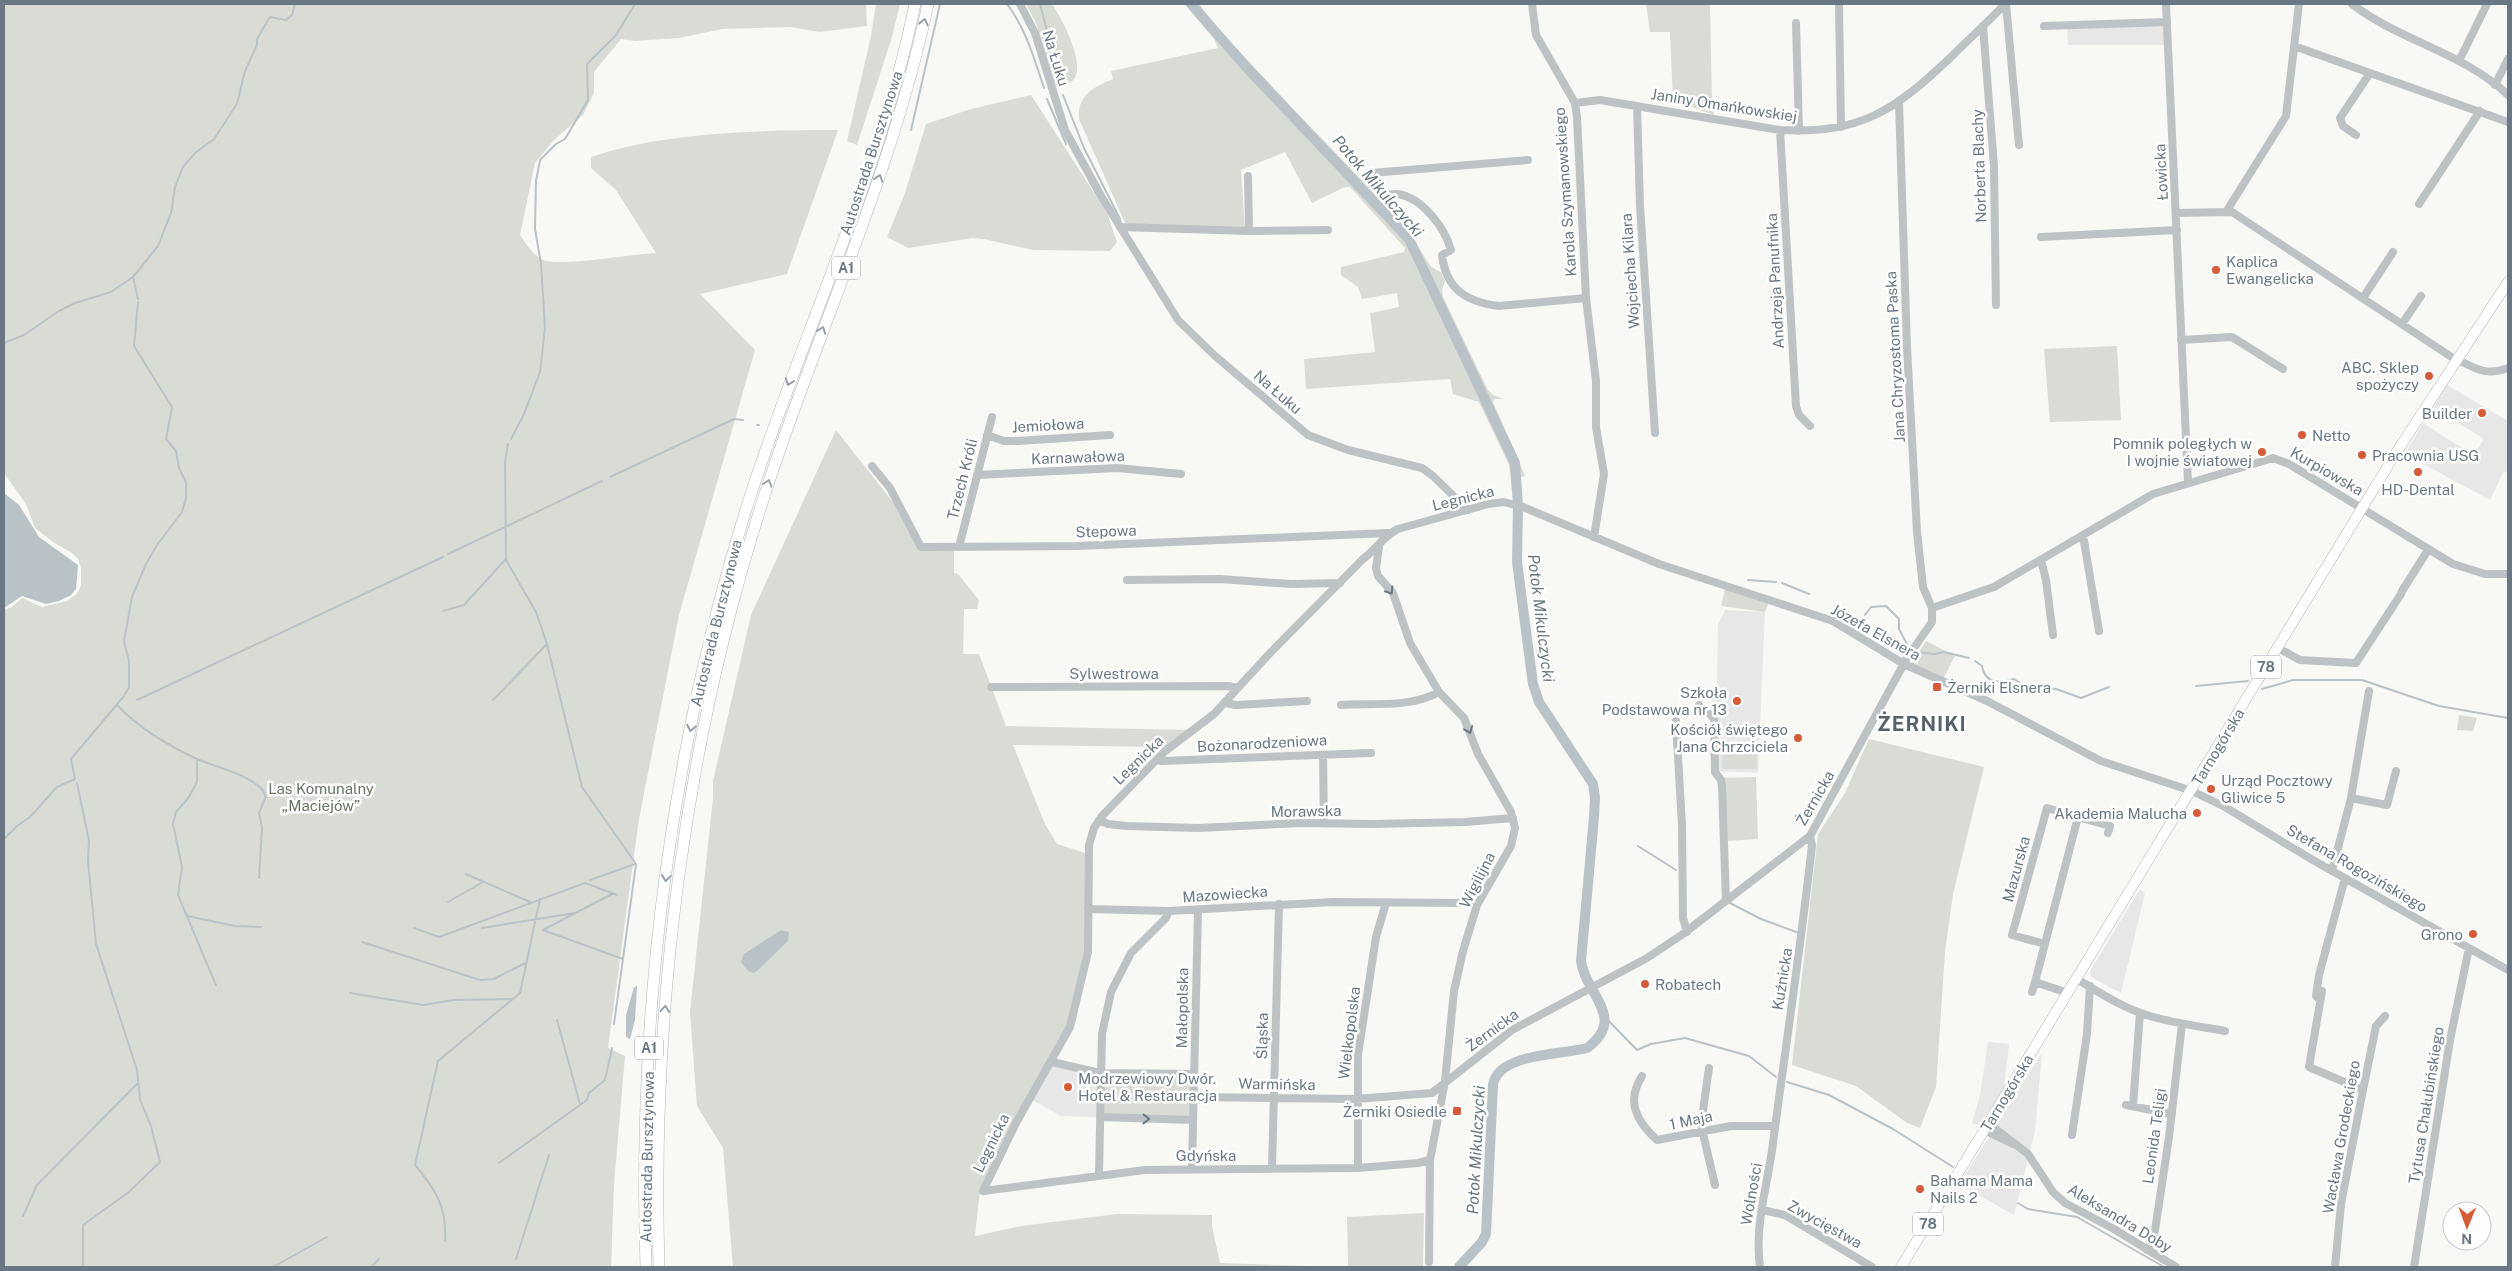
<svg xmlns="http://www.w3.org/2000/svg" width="2512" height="1271" viewBox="0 0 2512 1271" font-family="'Public Sans',sans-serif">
<rect width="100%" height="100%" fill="#f8f8f5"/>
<path fill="#e6e7e6" d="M2163 23 2165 45H2068L2067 25Z
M2447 385 2508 421V471L2503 473 2490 500 2405 454 2423 423 2473 455 2483 441V438L2433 408Z
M1725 610 1765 612 1758 773 1719 771 1717 712 1713 711V691H1717L1718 625Z
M2140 889 2145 893 2121 993 2091 977 2090 971Z
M1988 1042 2009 1044 2004 1088 1979 1126 1972 1123 1980 1095Z
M2042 1053 2035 1131 2014 1215 1959 1184Z
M1051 1065 1097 1074V1117L1061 1116 1031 1099Z"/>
<path fill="#d8dcd5" d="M4 4H866L867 26 819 32 791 27 722 29 679 38 635 41 621 39 594 72V93L583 115 554 140 535 163 520 235C525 243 534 256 543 260 560 267 633 254 656 253L616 190 591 168V157C663 132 762 130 838 130L787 274 700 294 755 350 679 615 639 819 608 1048 625 1056 614 1184 611 1267H4V610L12 607 22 598 42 607 67 601 77 594 81 585V568L78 559 72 553 53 542 35 528 26 504 4 473Z
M876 4H900L892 37 857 145 847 141 871 36Z
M1026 4H1052C1063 20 1101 90 1055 85L1036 23Z
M1185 4H1199L1216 26 1296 112 1390 209 1409 232 1431 267 1441 272 1445 281 1442 290 1443 297 1488 390 1493 395 1503 399H1494L1493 402 1525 476 1521 477 1522 502 1513 499 1509 465 1479 402 1453 394 1450 379 1306 389 1304 359 1375 352 1370 313 1399 307 1397 293 1362 299 1358 287 1341 275V267L1404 252 1405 248 1350 187H1345L1312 203 1285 152 1241 170 1245 230 1127 227 1079 119C1077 95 1094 87 1113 79L1111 71 1218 48 1214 39Z
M1646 4H1710L1712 103 1714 115 1673 100 1670 32H1650Z
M1031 95 1107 213 1117 242 1110 251 1033 250 984 239 973 238 908 248 887 237 905 193 926 124 971 109Z
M2117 346 2121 420 2050 422 2044 349Z
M836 430 911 525 921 550 954 549V573L958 574 979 600 977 609H964L963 654H979L1006 726 1187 730 1166 747 1013 745 1045 824 1057 844 1085 853 1088 952 1070 1027 1031 1099 1013 1121 980 1190 975 1236 1021 1226 1117 1214 1212 1215V1226L1220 1263 1337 1267 1348 1266 1347 1217 1424 1213 1423 1267H733L723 1148 697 1106 690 1012 713 798V781L751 615Z
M1725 589 1769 602 1765 612 1721 606Z
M1926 641 1955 656 1943 679 1910 666Z
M2459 715 2477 718 2473 731 2457 730Z
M1869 739 1984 767 1953 894 1945 952 1936 1087 1920 1128 1907 1123 1856 1086 1792 1065 1818 834 1845 793Z
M1723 745 1757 746V769H1722Z
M1756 777 1758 839 1726 841 1723 778Z
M1100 1073 1194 1074 1193 1120 1100 1117Z"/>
<path fill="#b9c3c7" d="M4 493 19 505 39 537 78 565 76 589 71 595 59 601 46 604 22 596 4 608Z
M781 930 789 932 788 941 758 970 754 973 748 971 741 962 744 954Z
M637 986 635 1020 630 1039 626 1037V1015L634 987Z"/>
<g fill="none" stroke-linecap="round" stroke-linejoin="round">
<path stroke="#b9c3c7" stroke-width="2" d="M1007 4C1026 29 1034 58 1044 88
M1040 4 1060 82
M4 5 6 4
M1063 95 1084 148 1120 219
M1047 99 1066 144
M911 130 940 4
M138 299 133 277 158 246 171 213 175 187 183 167 195 153 214 139 237 104 245 71 257 45V39L268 20 270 17 286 20 292 15 295 4
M4 343 24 335 59 311 75 303 111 292 133 277
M757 425H759
M511 439 524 414 540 372 545 328 541 264 535 229 536 181 540 160 556 144 565 139 588 100 587 64 616 35 635 4
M508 444 505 462 506 560 536 612 547 644 582 787 636 864 614 1024
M610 477 734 419 743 420
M1518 516H1520
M448 554 602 481
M1748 580 1776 582
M1782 583 1809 594
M443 611 464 605 505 560
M1840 614 1857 618
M1865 615 1871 607 1886 606 1899 619V629L1909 648
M1917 652 1934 654 1944 652 1969 658
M1975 661 1982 666C1985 684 1999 683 2014 679L2026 687 2056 689 2081 698 2109 687
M2196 686 2248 681
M2262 689 2293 680H2362L2439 706 2508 718
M125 694 129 687V661L124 641 132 597 146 564 157 545 182 512 186 498V482L179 468 176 451 166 439 172 407 134 346 138 302
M137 700 443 557
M493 700 547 644
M117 705C138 727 169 746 197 759 215 767 258 776 266 796L259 813 262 828 259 878
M197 759V782L189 797 176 812 173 824 182 867 178 895 216 985
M77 783 89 841 88 861 96 944 137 1070 140 1100 151 1126 160 1162 129 1192 83 1225V1267
M4 839 17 826 30 817 57 787 75 779 71 759 124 696
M1638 846 1676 870
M466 874 530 902
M590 880 635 864
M448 902 483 882
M1730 903 1761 919 1799 933
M187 916 235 926 261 927
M414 928 439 937 585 883 617 895
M482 928 575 913
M543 930 623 959
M543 930 612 894
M362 942 480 980 494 979 525 963
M350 993 423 1005 454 1000 512 999
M1604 1016 1637 1050 1651 1044 1685 1038 1749 1056 1776 1077
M557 1020 580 1104
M1787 1082 1829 1095 1893 1129 1953 1167
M499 1163 587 1100 589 1093 605 1080 612 1048
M2018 1203 2028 1209 2077 1217 2164 1267
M23 1216 37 1185 138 1083
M445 1241C447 1207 436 1190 415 1165L438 1061 520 993 540 899
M516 1259 549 1155
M273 1267 327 1237
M371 1267 379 1259"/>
<path stroke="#b9c3c7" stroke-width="10" d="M1191 4 1247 68 1409 239 1515 463 1518 505 1517 562 1533 684 1539 702 1593 784 1595 798 1594 817 1581 961C1585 994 1628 1018 1587 1048 1561 1055 1498 1053 1493 1085L1486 1234 1482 1242 1459 1267"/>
<defs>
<path id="major" d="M1901 1267 2392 459 2508 282"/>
<path id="highway" d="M646 1267C637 1009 671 746 749 500 802 334 880 175 915 4
M659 1267C651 1009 684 746 763 500 816 334 892 175 928 4"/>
</defs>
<use href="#major" stroke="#b1b6ba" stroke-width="11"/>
<use href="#highway" stroke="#b3b7ba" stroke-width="12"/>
<path stroke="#bdc2c5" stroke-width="8" d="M1020 4 1035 33 1065 130 1101 196 1178 320 1214 355 1308 435 1348 450 1422 468 1433 476 1468 510
M1532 4 1536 35 1575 103 1577 117 1586 298 1596 381V427L1604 474 1594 537
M1839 4 1841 127
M2006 4 2019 145
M2166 4 2188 482
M2352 4C2400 41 2464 53 2508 95
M1796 23 1799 131
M1983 26 1994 166 1996 305
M2044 26 2167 22
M2294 46 2508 122
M2459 61 2487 4
M2495 85 2508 59
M1575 103 1600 100 1780 130C1861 134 1894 111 1951 57 1969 39 1988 22 2005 4
M1637 106 1640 206 1655 433
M1780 130 1796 406 1799 415 1810 426
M2356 135 2343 126 2340 118 2370 73
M1528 160 1383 172 1373 173V178L1381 195C1386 195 1392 194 1397 194 1422 197 1445 228 1451 250L1442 255C1446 289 1466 302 1499 306L1586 298
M1248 176 1249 231
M2419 204 2480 111
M2226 212 2286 116 2299 4
M2177 213 2232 212 2453 358C2476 367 2482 377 2508 368
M1120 227 1249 231 1328 230
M2041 237 2177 230
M2363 298 2393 252
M2402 324 2421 296
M2181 340 2232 337 2283 369
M987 435 1004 441H1017L1110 435
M872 466 890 488 921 547 1078 546 1388 533
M977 475 1117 468 1181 474
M2083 535 2099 631
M959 547 992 417
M1379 547 1376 568 1378 576 1393 593 1410 643 1439 692 1464 718 1478 754 1511 812 1515 828 1511 846 1477 905 1463 951 1454 991 1445 1081 1430 1160 1429 1262
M2041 560 2046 580 2053 635
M1127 580 1220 579 1291 584 1340 583
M2402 591 2428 550
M1932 608 1994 587 2153 494 2273 458 2289 464 2453 564 2485 574H2508
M2278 648 2300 660 2356 663 2401 594
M991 687 1228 686 1237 688
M1225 703 1236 705 1307 701
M1341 705C1372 703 1411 708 1439 692
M1699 705 1703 712 1710 714 1714 719 1715 772 1721 780 1722 786 1726 901
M1676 721 1682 826 1683 918 1687 932
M1323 755 1324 823
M1156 760 1162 761 1371 753
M2351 798 2387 805 2396 771
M2078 817 2110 826 2108 833
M1099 820 1108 824 1126 826 1198 828 1301 823 1373 824 1465 822 1513 818
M2332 871 2351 798 2369 691
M1088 909 1169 911
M2045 944 2012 935 2047 808 2078 817 2035 982 2068 993
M2077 979C2092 988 2107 998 2124 1006 2154 1021 2192 1025 2225 1031
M2322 991 2309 1067 2363 1090
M2032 992 2035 982
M2320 1000 2316 996 2319 975 2345 878
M1052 1062 1100 1073 1194 1074
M1709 1068 1701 1125 1715 1185
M1642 1076C1626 1101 1636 1121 1657 1140L1731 1126H1775
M1193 1097 1356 1099 1432 1093 1512 1030 1647 958 1683 934 1810 836 1907 658 1932 622V608L1923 587 1917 532 1907 347 1899 103
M2126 1105 2172 1114
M2133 1106 2140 1013
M1100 1117 1193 1120
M1987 1127H1993L2028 1154 2053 1192 2065 1203 2114 1229 2176 1267
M1987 1127 1990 1133 2013 1144
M2072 1135 2087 1034 2090 986
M1192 1168 1198 910
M1272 1168 1279 904
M1358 1168V1055L1376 937 1386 903
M1099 1174 1102 1034 1111 992 1131 953 1166 918 1169 911 1332 902 1469 903 1477 905
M983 1191 1016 1123 1070 1027 1088 952 1089 845 1094 828 1102 816 1164 752 1214 714 1271 652 1363 559C1376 549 1385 535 1398 529L1488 504 1504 502 1523 507 1659 564 1833 621 1904 664 1987 701 2101 761 2192 791 2225 807 2311 859 2508 970
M983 1191 1145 1170 1358 1168 1418 1163 1430 1160
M1762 1210 1785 1215 1872 1267
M2147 1250 2154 1237 2169 1137 2182 1024
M1760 1267C1754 1226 1768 1184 1773 1143 1786 1044 1801 945 1812 845L1810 836
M2335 1267 2341 1204 2363 1090 2376 1026 2385 1016
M2414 1267 2450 1040 2469 948"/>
<use href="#major" stroke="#fff" stroke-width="10"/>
<use href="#highway" stroke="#fff" stroke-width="11"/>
</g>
<defs><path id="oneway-chevron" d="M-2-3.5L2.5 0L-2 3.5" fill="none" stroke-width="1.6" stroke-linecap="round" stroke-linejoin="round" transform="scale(1.25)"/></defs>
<g stroke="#96a0a9">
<use href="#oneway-chevron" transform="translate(924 22) rotate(-78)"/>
<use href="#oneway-chevron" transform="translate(879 178) rotate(-71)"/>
<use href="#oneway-chevron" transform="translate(822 330) rotate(-70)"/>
<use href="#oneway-chevron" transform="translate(789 382) rotate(110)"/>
<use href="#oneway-chevron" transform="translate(768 483) rotate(-72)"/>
<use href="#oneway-chevron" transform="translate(691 728) rotate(101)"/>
<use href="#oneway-chevron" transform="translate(666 878) rotate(98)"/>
<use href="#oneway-chevron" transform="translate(665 1009) rotate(-85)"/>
</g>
<g stroke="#697884">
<use href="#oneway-chevron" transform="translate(1390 591) rotate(57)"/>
<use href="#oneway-chevron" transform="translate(1469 730) rotate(68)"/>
<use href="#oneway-chevron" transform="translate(1146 1119) rotate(1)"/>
</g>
<g fill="#d65b37" stroke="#fff" stroke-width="2">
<circle cx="2216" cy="270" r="5"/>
<circle cx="2429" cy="376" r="5"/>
<circle cx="2482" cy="413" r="5"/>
<circle cx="2302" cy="435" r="5"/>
<circle cx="2262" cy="452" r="5"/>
<circle cx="2362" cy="455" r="5"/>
<circle cx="2418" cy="472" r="5"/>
<rect x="1932" y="682" width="10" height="10" rx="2.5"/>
<circle cx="1737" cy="701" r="5"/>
<circle cx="1798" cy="738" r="5"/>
<circle cx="2211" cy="789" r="5"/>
<circle cx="2197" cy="813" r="5"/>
<circle cx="2473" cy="934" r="5"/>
<circle cx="1645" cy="984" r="5"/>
<circle cx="1068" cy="1087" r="5"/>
<rect x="1452" y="1106" width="10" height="10" rx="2.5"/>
<circle cx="1920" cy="1189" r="5"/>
</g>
<g text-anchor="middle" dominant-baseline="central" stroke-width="5" stroke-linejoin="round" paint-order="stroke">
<g fill="#fff" stroke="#96a0a9" stroke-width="1">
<rect x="832" y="256.5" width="28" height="23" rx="4"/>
<rect x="2251" y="655.5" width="30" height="23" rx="4"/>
<rect x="635" y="1036.5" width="28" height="23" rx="4"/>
<rect x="1913" y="1212.5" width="30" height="23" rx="4"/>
</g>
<g font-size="14" font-weight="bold" fill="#697884">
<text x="846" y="268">A1</text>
<text x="2266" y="667">78</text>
<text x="649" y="1048">A1</text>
<text x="1928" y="1224">78</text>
</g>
<g font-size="15" fill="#697884" stroke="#fff">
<text transform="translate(1056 58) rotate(73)">Na Łuku</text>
<text transform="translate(1724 105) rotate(9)">Janiny Omańkowskiej</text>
<text transform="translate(871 153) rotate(-72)">Autostrada Bursztynowa</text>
<text transform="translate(1979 166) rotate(-92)">Norberta Blachy</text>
<text transform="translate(2161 172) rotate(-93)">Łowicka</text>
<text transform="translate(1565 192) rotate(-94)">Karola Szymanowskiego</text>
<text transform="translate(1630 271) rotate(-94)">Wojciecha Kilara</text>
<text transform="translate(1775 281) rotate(-93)">Andrzeja Panufnika</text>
<text transform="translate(1895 357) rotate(-93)">Jana Chryzostoma Paska</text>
<text transform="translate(1278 392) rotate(41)">Na Łuku</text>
<text transform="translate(1048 425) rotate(-3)">Jemiołowa</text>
<text transform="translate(1078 457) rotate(-2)">Karnawałowa</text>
<text transform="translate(2327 471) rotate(30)">Kurpiowska</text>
<text transform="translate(962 479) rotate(-76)">Trzech Króli</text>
<text transform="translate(1463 498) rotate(-14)">Legnicka</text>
<text transform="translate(1106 531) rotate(-2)">Stepowa</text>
<text transform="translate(716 623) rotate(-76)">Autostrada Bursztynowa</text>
<text transform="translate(1876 632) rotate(29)">Józefa Elsnera</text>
<text x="1114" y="673">Sylwestrowa</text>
<text transform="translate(1262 743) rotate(-3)">Bożonarodzeniowa</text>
<text transform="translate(2218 747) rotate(-59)">Tarnogórska</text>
<text transform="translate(1138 760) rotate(-44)">Legnicka</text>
<text transform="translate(1815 798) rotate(-60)">Żernicka</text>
<text transform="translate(1306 811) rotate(-1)">Morawska</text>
<text transform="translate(2357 868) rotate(30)">Stefana Rogozińskiego</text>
<text transform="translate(2016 869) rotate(-75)">Mazurska</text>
<text transform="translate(1477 880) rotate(-63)">Wigilijna</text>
<text transform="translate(1225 894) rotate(-4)">Mazowiecka</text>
<text transform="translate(1782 979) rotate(-81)">Kuźnicka</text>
<text transform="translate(1182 1008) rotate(-89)">Małopolska</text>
<text transform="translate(1492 1030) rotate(-36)">Żernicka</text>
<text transform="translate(1349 1033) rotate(-83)">Wielkopolska</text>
<text transform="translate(1262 1036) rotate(-89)">Śląska</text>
<text transform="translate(1277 1084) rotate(1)">Warmińska</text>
<text transform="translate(2007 1093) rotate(-59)">Tarnogórska</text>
<text transform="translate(2426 1105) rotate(-81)">Tytusa Chałubińskiego</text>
<text transform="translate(1691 1120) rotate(-12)">1 Maja</text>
<text transform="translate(2154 1136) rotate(-82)">Leonida Teligi</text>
<text transform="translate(2341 1137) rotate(-80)">Wacława Grodeckiego</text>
<text transform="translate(991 1143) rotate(-64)">Legnicka</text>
<text x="1206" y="1155">Gdyńska</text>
<text transform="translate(647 1157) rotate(-89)">Autostrada Bursztynowa</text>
<text transform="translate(1751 1194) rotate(-80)">Wolności</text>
<text transform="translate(2120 1218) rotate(31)">Aleksandra Doby</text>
<text transform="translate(1825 1224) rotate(29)">Zwycięstwa</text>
</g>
<g font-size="15" fill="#697884" stroke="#fff" text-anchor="start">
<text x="2226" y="261">Kaplica<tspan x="2226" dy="17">Ewangelicka</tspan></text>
<text x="2419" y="367" text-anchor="end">ABC. Sklep<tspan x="2419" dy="17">spożyczy</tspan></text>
<text x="2472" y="413" text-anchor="end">Builder</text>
<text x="2312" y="435">Netto</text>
<text x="2252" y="443" text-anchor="end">Pomnik poległych w<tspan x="2252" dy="17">I wojnie światowej</tspan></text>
<text x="2372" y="455">Pracownia USG</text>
<text x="2418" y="489" text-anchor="middle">HD-Dental</text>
<text x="1947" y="687">Żerniki Elsnera</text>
<text x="1727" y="692" text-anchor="end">Szkoła<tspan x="1727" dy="17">Podstawowa nr 13</tspan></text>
<text x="1788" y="729" text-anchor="end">Kościół świętego<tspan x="1788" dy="17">Jana Chrzciciela</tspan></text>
<text x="2221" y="780">Urząd Pocztowy<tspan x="2221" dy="17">Gliwice 5</tspan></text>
<text x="2187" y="813" text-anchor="end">Akademia Malucha</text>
<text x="2463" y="934" text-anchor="end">Grono</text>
<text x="1655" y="984">Robatech</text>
<text x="1078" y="1078">Modrzewiowy Dwór.<tspan x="1078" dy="17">Hotel &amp; Restauracja</tspan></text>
<text x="1447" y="1111" text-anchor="end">Żerniki Osiedle</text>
<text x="1930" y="1180">Bahama Mama<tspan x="1930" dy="17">Nails 2</tspan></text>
</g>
<g font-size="15" fill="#677763" stroke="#fff">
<text x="321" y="788">Las Komunalny<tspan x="321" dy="17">„Maciejów”</tspan></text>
</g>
<g font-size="16" font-style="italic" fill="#65787f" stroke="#fff">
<text transform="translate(1378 186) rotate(49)">Potok Mikulczycki</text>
<text transform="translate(1541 618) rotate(83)">Potok Mikulczycki</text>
<text transform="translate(1476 1150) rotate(-87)">Potok Mikulczycki</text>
</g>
<g font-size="20" font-weight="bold" letter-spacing="1" fill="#56616a" stroke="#fff">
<text x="1922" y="724">ŻERNIKI</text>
</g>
</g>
<rect width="2512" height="1271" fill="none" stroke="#697884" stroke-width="10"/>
<g transform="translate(2467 1226) rotate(181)"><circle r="24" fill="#ffffff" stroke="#c3c9ce"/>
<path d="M0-4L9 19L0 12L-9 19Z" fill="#d65b37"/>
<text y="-8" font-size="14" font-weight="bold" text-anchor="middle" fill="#697884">N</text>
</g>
</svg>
